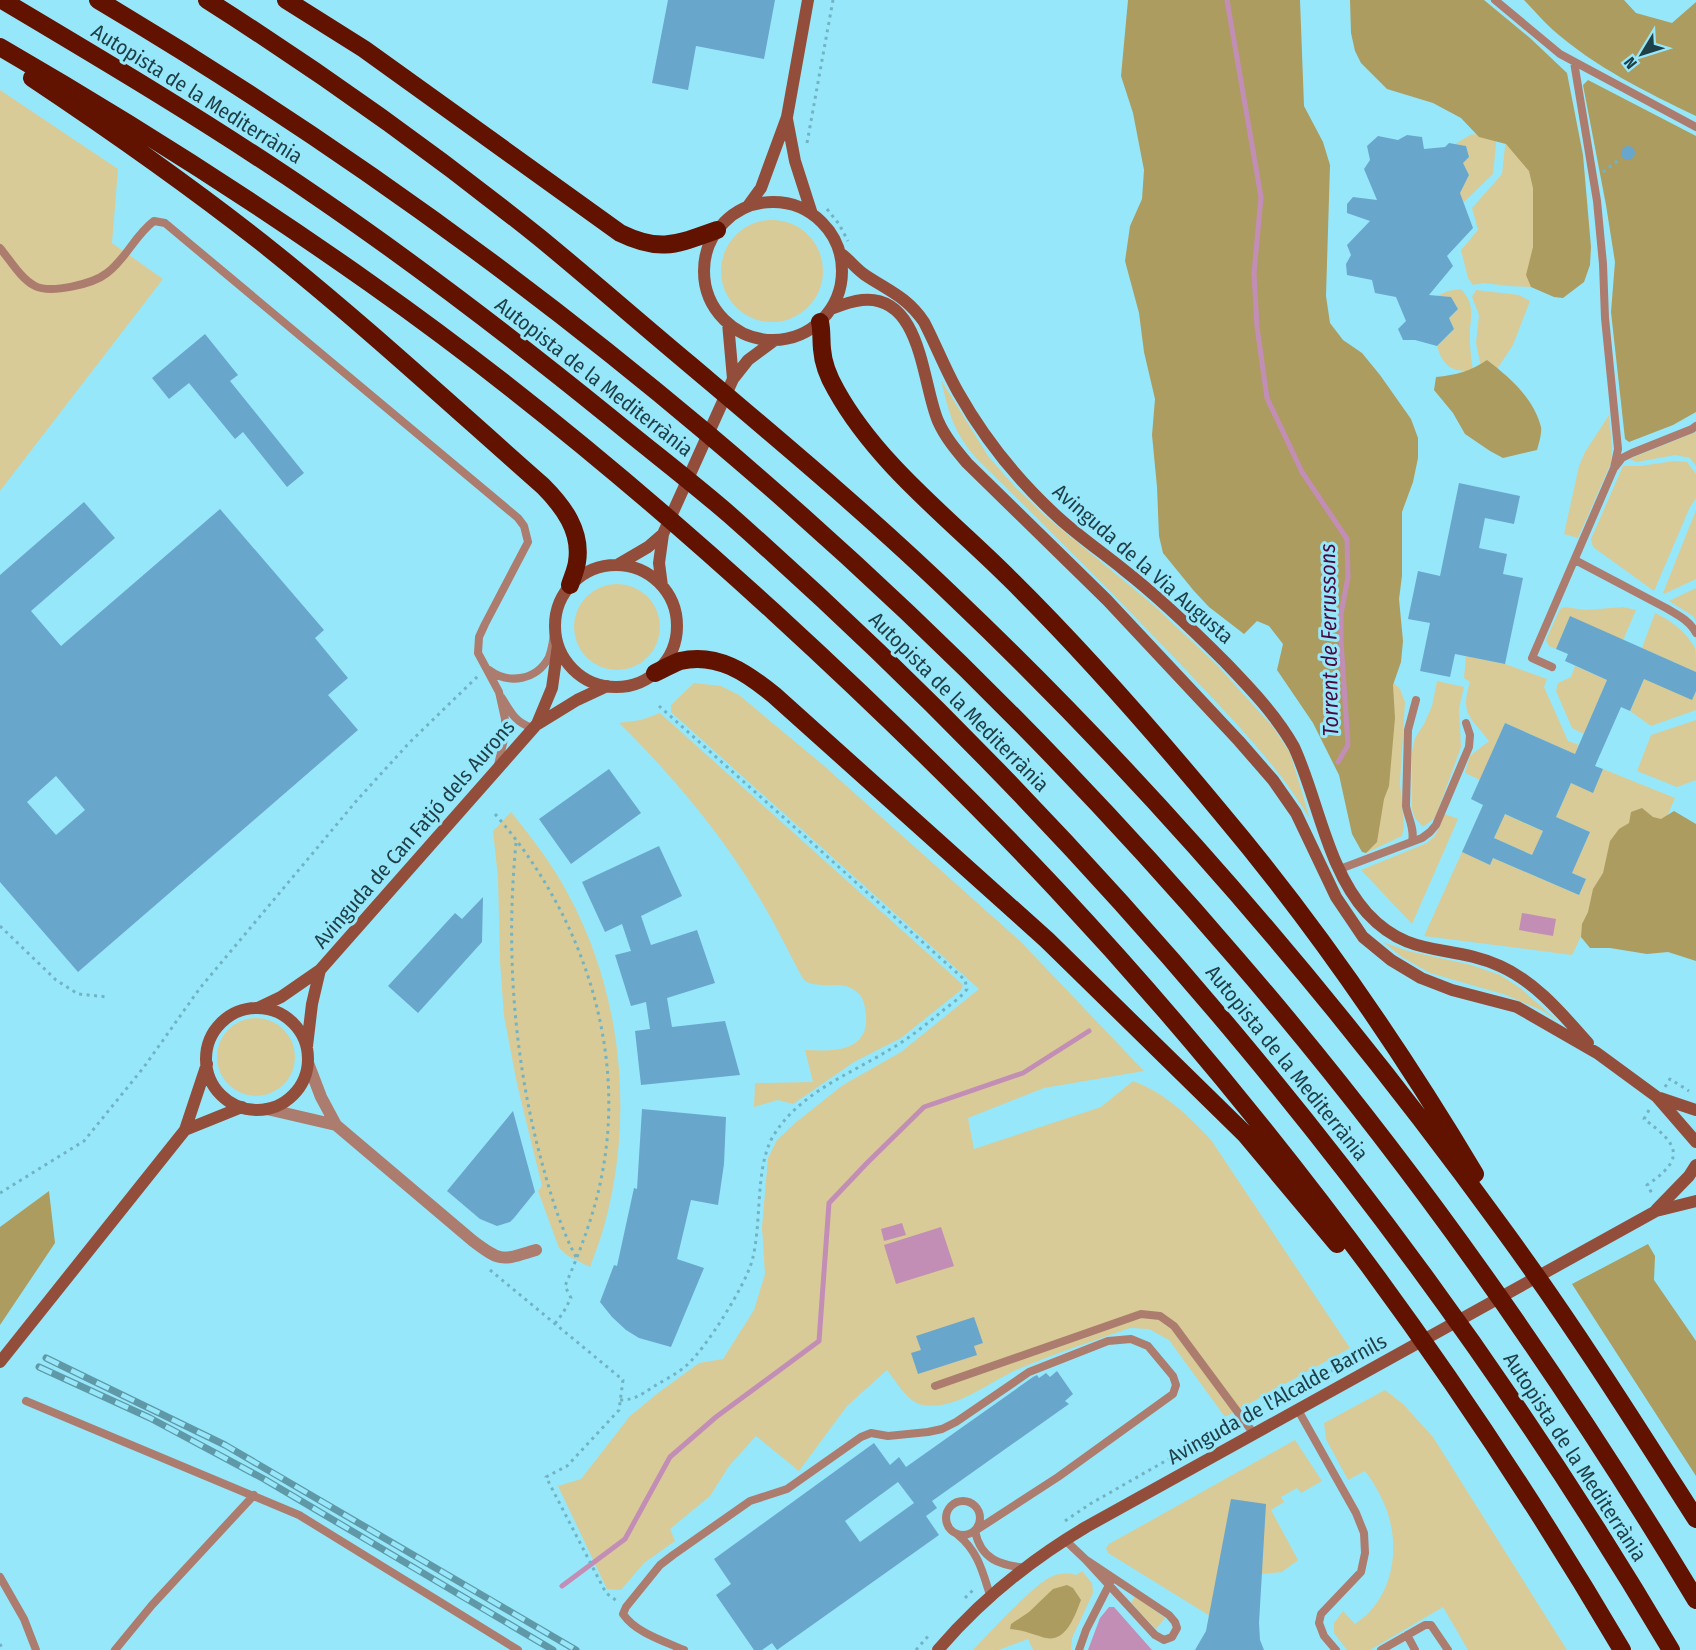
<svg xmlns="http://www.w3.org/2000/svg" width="1696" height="1650" viewBox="0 0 1696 1650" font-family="'Fira Sans Condensed',sans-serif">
<rect width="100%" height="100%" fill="#97e7fb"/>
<path fill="#d8cb97" d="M0 90 118 169 112 243 163 279 0 491Z
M1483 133 1497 134 1493 174 1464 202 1451 185 1462 188 1469 175 1465 168 1458 167 1469 157 1466 146 1455 144 1470 135Z
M1506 137 1534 161 1538 225 1531 287 1508 286 1484 283 1473 285 1468 278 1461 250 1478 230 1472 208 1502 174Z
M721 271a51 51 0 1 1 102 0a51 51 0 1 1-102 0Z
M1461 289C1473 302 1472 312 1470 328 1469 342 1471 357 1473 371 1451 372 1443 366 1437 346L1454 329 1449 318 1458 309 1451 297 1437 296 1448 291Z
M1476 290 1519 295 1530 301 1513 345 1485 387 1476 343 1479 315 1472 297Z
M941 380 988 456 1015 487 1043 514 1152 604 1184 634 1217 665 1273 727 1290 753 1310 819C1277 764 1231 718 1188 672 1119 599 1047 528 976 458 953 431 949 413 941 380Z
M1609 415 1612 448 1611 463 1578 538 1564 534 1579 466 1585 452Z
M1696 432V466L1690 458 1675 455 1637 462 1629 459Z
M1674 461 1687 462 1696 474V498L1690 507 1654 591 1593 547 1591 539 1623 466H1640Z
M1696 510V579L1664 594 1663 593Z
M574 627a43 43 0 1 1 86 0a43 43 0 1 1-86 0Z
M1696 588V621L1693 616 1669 601Z
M1565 607 1585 610 1623 607 1636 610 1623 640 1570 617 1556 649 1549 646 1546 640 1560 609Z
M1655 613C1671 620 1687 633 1695 648 1696 654 1696 665 1696 672L1642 648Z
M1466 656 1505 664 1547 679 1544 687 1568 741 1579 745 1575 754 1505 723 1480 780 1465 773 1470 756 1489 741C1470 716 1460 715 1470 682L1464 678Z
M1575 666 1607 680 1584 734 1572 728 1556 691 1558 683 1571 677Z
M1644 679 1696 691V710L1651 726 1630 711Z
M1391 680 1400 689 1405 702 1400 783 1404 826 1402 836 1366 853Z
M1437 681 1464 687 1459 708 1461 747 1435 818 1423 827 1415 818 1412 809V752L1415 738 1424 724 1432 706Z
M694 683 721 686 739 695 823 765 1020 941 1144 1071 1044 1088 968 1118 974 1149 1101 1107 1133 1081C1165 1093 1188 1115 1211 1140L1350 1348 1225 1417 1169 1340 1149 1329 1130 1328C1093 1341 1056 1353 1021 1368 991 1380 957 1411 923 1405 908 1403 896 1381 887 1370L847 1406 799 1471 756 1436 729 1466 710 1496 670 1529 675 1541 644 1563 621 1590 607 1589 558 1486 581 1479 630 1416 658 1393 699 1363 723 1359 754 1310 765 1274 762 1227 768 1158 777 1140 795 1123 843 1085 901 1052 979 989 671 712V705Z
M660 713 963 985 961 990 901 1038 854 1062 793 1104 778 1100 754 1107 755 1083 813 1082 805 1050C832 1051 869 1053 866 1015 865 1007 864 999 859 994 842 976 819 993 803 979 788 951 774 921 757 894 719 831 672 775 619 723L641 720Z
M1696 720V780L1677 787 1637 771 1651 735Z
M1603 769 1675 798 1662 828 1588 922 1572 955 1424 936 1462 852 1490 865 1493 858 1579 895 1586 879 1494 838 1498 829 1488 807 1543 831 1540 837 1580 855 1590 832 1556 817 1571 783 1593 792Z
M511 812C532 838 553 865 568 894 621 991 634 1112 606 1219 602 1235 596 1251 590 1267L568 1256 559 1248 538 1191 542 1186 517 1084 504 1016 500 961 498 878 493 831Z
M1445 814 1458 819 1412 924 1361 870 1427 843 1435 836Z
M1383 942 1408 951 1471 965 1500 975 1520 988 1559 1022 1543 1011 1506 995 1430 973 1402 957Z
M217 1057a39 39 0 1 1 78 0a39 39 0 1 1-78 0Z
M1385 1390 1403 1404 1433 1437 1567 1650H1468L1443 1607 1370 1650H1347L1334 1633V1623L1343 1611 1355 1624C1392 1600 1401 1551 1387 1511 1382 1497 1374 1483 1365 1471L1348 1480 1326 1439 1324 1423Z
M1295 1440 1322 1481 1301 1493 1297 1488 1281 1497 1284 1502 1271 1510 1298 1560 1282 1572 1261 1574 1210 1616 1108 1553 1106 1548 1109 1544Z
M1082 1571 1092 1583 1093 1593 1072 1638 1071 1650H1033L1028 1639 998 1650H973C990 1633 1034 1583 1053 1576 1061 1573 1068 1573 1076 1575Z
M1135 1596 1165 1618 1156 1629 1131 1603Z"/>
<path fill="#ac9c5f" d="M1128 0H1300L1304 106 1323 142 1330 165 1326 296 1330 323 1343 340 1362 353 1380 375 1411 419 1418 438V458L1413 482 1402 512V576L1399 599 1403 641 1401 662 1393 685 1395 718 1389 786 1384 799 1377 842 1366 853 1362 852 1352 834 1339 775 1313 723 1277 670 1283 644 1269 626 1257 621 1244 634 1209 607 1194 591 1163 553 1159 536 1157 487 1152 435 1155 399 1144 352 1139 313 1125 261 1130 226 1142 199 1144 170 1133 113 1121 76Z
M1350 0H1484L1530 38 1567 73 1583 155 1591 247 1590 265 1584 282 1563 298 1554 297 1531 287 1526 275 1533 247V188L1529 171 1506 144 1479 137 1461 118 1433 103 1387 89 1361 63 1355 51 1351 33Z
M1524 0H1624L1636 13 1672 23 1696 2V116C1646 92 1595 67 1553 30 1543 21 1534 10 1524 0Z
M1588 80 1696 136V412L1673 425 1629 442 1625 439 1611 312 1615 262 1606 205 1583 85Z
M1487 360C1509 377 1534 398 1541 427 1542 433 1539 443 1537 450L1503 458 1490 451 1465 434 1453 413 1434 390 1436 377C1456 375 1471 371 1487 360Z
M1642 808 1653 817 1661 819 1674 811 1696 824V961L1668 952 1647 954 1610 948H1590L1581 937 1582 924 1588 912 1593 889 1603 873 1610 841 1619 829 1629 823 1631 812Z
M49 1191 55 1243 0 1325V1227Z
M1648 1244 1655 1256 1654 1280 1696 1341V1476L1572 1284Z
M1067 1585 1073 1588 1081 1600C1074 1618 1065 1645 1042 1637 1030 1633 1022 1630 1010 1629L1011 1624 1029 1612 1053 1589Z"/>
<path fill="#c38eb5" d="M1522 913 1556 919 1553 936 1519 930Z
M902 1223 906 1235 884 1241 881 1229Z
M941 1227 954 1266 896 1284 884 1245Z
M1109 1607H1114L1152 1650H1088L1100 1618Z"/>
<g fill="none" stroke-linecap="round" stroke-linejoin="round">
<path stroke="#c38eb5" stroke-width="5" d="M1227 0 1261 197 1254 273 1257 327 1267 398 1302 472 1347 539 1348 577 1341 614V641L1348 745 1338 762
M562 1586 625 1539 670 1457 716 1417 819 1341 829 1203 867 1163 924 1107 1023 1073 1089 1031"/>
</g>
<path fill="#69a6cb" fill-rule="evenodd" d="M668 0H775L764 59 696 46 688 90 652 83Z
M1407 135 1422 137 1424 149 1445 147 1449 143 1466 146 1469 157 1463 163 1469 175 1460 193 1473 228 1447 256 1453 266 1429 295 1451 297 1458 309 1449 318 1454 329 1437 346 1415 340H1403L1398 329 1406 321 1396 297 1375 293 1372 280 1347 275 1346 264 1351 255 1347 245 1370 221 1347 213V204L1353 197 1377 200 1364 169 1370 160 1367 146 1378 136 1398 140Z
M1621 153a7 7 0 1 1 14 0a7 7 0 1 1-14 0Z
M205 334 238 375 230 381 304 473 287 487 243 432 235 439 189 383 169 399 152 378Z
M1459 483 1520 496 1514 524 1485 518 1479 548 1507 554 1503 574 1523 578 1505 664 1455 654 1450 677 1420 671 1430 623 1408 619 1418 571 1440 576Z
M84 502 115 538 31 611 61 646 220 509 324 630 315 638 348 678 328 695 358 730 78 972 0 882V575ZM56 776 85 810 56 835 27 802Z
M1570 616 1696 672V691L1692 700 1644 679 1630 711 1621 707 1595 766 1603 769 1593 793 1571 783 1556 817 1590 832 1572 873 1586 879 1579 895 1493 858 1490 865 1462 852 1483 805 1471 799 1505 723 1575 754 1607 680 1565 661 1568 654 1556 649ZM1505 814 1543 831 1532 855 1494 838Z
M609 769 641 813 571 864 539 819Z
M659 846 682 896 641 916 651 945 697 930 715 983 667 998 672 1027 725 1021 740 1075 641 1085 635 1031 650 1029 646 1002 631 1006 615 955 631 951 622 924 605 932 582 882Z
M483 897 482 942 418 1013 388 986 455 913 462 919Z
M642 1109 726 1117 724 1164 718 1205 691 1200 677 1259 704 1268 671 1347 639 1338 626 1330 612 1317 600 1302 614 1265 617 1266 634 1188 637 1189Z
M513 1111 535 1192 514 1218 510 1222 497 1226 480 1219 447 1191Z
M974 1317 983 1343 974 1346 977 1355 918 1374 911 1353 921 1350 916 1336Z
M1057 1371 1073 1394 1065 1401 1069 1404 932 1501 937 1508 926 1516 939 1535 777 1650 772 1643 762 1650H754L716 1595 731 1584 714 1559 874 1443 890 1465 899 1457 906 1467 1033 1377 1037 1375 1039 1378 1046 1373 1050 1377ZM898 1482 914 1503 860 1542 845 1521Z
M1231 1499 1266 1504 1259 1623 1260 1640 1264 1650H1195L1206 1631Z"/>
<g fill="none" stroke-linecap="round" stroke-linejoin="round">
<path stroke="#72b3c3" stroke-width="3" stroke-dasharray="3 4.5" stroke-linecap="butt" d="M807 143 833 0
M1603 172 1621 158
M827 209 839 224 848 241
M495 814C579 910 626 1042 603 1169 596 1210 581 1249 565 1286L571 1298 563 1313 554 1325
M516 843C506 946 513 1051 539 1152 549 1189 559 1225 577 1259
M0 926 56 980 78 994 108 997
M1665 1087 1670 1079 1689 1091
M1649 1110 1644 1119C1678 1144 1687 1158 1647 1185L1653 1195
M0 1193 84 1141 144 1067 200 988 358 799 410 742 478 676
M490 1270 623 1380 619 1410 567 1466 546 1477 606 1593 617 1601
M620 1400C634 1400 641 1395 653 1387 664 1380 677 1374 687 1365 706 1348 745 1286 752 1261 762 1224 755 1173 771 1140 795 1095 848 1075 889 1050 907 1040 924 1026 940 1013 949 1005 961 998 967 989L965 980 659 706
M1251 1412 1363 1355
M1065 1521 1090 1504 1232 1423
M965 1598 975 1588
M0 1644 3 1650
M916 1650 929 1635"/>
<path stroke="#ac7c6e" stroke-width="8" d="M1495 0 1560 54 1696 127
M0 248C10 260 21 279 35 286 51 294 93 284 107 273 126 259 135 235 154 221L165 223 518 518 524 526 528 542 485 624 479 637 478 653 499 692 505 719V735L498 765
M1615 467 1622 458 1632 453 1692 429 1696 426
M1575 560 1666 608C1678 615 1690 621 1696 633
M1552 667 1532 658 1614 468 1618 449 1605 318 1603 264 1597 201 1574 62
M489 670C509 685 537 680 549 657 553 647 554 635 555 624
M502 698C511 713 516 723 533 728
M1412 841C1415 829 1408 818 1406 806L1408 730 1416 700
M1340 869 1422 838 1430 832 1436 825 1469 747 1470 735 1466 723
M935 1386 1141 1314 1160 1316 1174 1326 1254 1434
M26 1401 299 1515 518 1650
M1298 1410 1356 1513 1364 1533 1365 1553 1361 1572 1321 1614 1319 1623 1324 1636 1336 1650
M946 1518a17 17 0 1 1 34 0a17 17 0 1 1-34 0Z
M958 1535C979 1552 983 1574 991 1598
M1065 1540 1085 1559 1155 1635 1164 1640 1172 1637 1177 1628 1175 1622 1169 1615 1085 1559
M0 1577 24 1619 36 1650
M1407 1635 1415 1650
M115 1650 152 1605 254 1495
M684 1650C664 1641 636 1633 623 1614L626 1607 660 1565 673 1555 750 1501 787 1489 861 1437 871 1433 888 1436 928 1432 942 1429 956 1422 1029 1372 1108 1341 1131 1339 1148 1346 1173 1376 1176 1385 1173 1394 1058 1477 975 1531C981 1560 1000 1565 1026 1568
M1079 1650 1086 1630 1110 1583
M1381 1650 1425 1625H1431L1448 1650"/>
<path stroke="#ac7c6e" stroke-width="12" d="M308 1063 321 1097 336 1125 473 1241C502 1263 502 1260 536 1250
M267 1109 336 1125"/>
<path stroke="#934e3b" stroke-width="12" d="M787 119 795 161 812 214
M704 271a69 69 0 1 1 138 0a69 69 0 1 1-138 0Z
M748 206 761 188 787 117 808 0
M840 253C849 259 855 268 865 275 889 291 907 297 924 322 936 345 945 369 958 392 985 440 1019 482 1060 519 1080 537 1103 553 1124 570 1160 598 1193 630 1225 662 1250 688 1276 715 1294 747 1318 799 1327 869 1367 913 1410 960 1450 943 1500 966 1536 982 1563 1015 1588 1043
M831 309C841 305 851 301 862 300 922 294 922 384 938 421 945 437 956 450 967 463L1107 600 1239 741 1273 780 1296 813 1336 897 1363 937 1391 960 1421 978 1452 990 1517 1007 1597 1053 1657 1097 1696 1142
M728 323 733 379
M619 564 648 547 663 534
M555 626a61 61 0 1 1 122 0a61 61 0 1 1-122 0Z
M662 586 659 563 663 534 733 379 748 360 775 340
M538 724 577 700 607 686
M258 1008 281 997 320 970 537 724 552 688 558 645
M206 1059a51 51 0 1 1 102 0a51 51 0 1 1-102 0Z
M307 1046 312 1004 320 970
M1660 1098 1696 1110
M185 1130 242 1107
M1656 1210 1689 1176 1696 1165
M0 1362 185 1130 207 1064
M938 1650C979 1602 1032 1559 1086 1527L1656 1211 1696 1201"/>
<path stroke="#611300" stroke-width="18" d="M2 0C108 63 214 126 316 196 417 265 516 341 611 418 651 451 692 482 731 516 1100 843 1420 1225 1671 1650
M98 0C526 254 911 579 1235 957 1408 1157 1560 1374 1696 1600
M207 0C322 73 434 153 540 238 590 279 639 322 688 363 779 440 870 516 955 598 1158 791 1341 1006 1505 1232 1573 1325 1634 1422 1696 1519
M286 0 364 49 620 233C661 253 677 244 717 230
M0 47C128 121 251 199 371 284 513 384 647 496 775 613 872 702 966 793 1056 889 1272 1120 1462 1378 1622 1650
M32 78C110 130 187 184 261 242 358 319 450 404 543 486 563 506 582 531 577 562 576 570 572 578 570 585
M820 322C822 331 821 340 822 349 823 363 829 378 836 390 877 464 950 519 1009 578 1084 652 1154 732 1221 813 1316 926 1399 1047 1475 1174
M655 673C663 669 672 664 680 661 717 652 747 673 774 695L1047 940 1245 1134 1337 1244"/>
<defs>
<path id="rail" d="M46 1358 225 1445 576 1650
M39 1367 150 1418 264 1479 553 1650"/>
</defs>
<use href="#rail" stroke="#5f99a7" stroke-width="7"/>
<use href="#rail" stroke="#97e7fb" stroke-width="4.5" stroke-dasharray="14" stroke-linecap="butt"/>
</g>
<g text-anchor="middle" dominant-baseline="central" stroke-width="6" stroke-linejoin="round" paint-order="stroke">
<g font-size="21" fill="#1f4048" stroke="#97e7fb">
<text transform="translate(197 94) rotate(32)">Autopista de la Mediterrània</text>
<text transform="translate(594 377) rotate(38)">Autopista de la Mediterrània</text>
<text transform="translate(1143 564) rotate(41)">Avinguda de la Via Augusta</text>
<text transform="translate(959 702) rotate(45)">Autopista de la Mediterrània</text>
<text transform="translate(414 834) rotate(-49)">Avinguda de Can Fatjó dels Aurons</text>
<text transform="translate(1287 1063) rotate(51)">Autopista de la Mediterrània</text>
<text transform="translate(1277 1399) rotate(-29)">Avinguda de l'Alcalde Barnils</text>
<text transform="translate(1575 1457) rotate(57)">Autopista de la Mediterrània</text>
</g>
<g font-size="22" font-style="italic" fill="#4a0a40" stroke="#97e7fb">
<text transform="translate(1329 640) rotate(-91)">Torrent de Ferrussons</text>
</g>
</g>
<g transform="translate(1642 54) rotate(232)" stroke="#97e7fb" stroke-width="4.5" paint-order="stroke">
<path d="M0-4.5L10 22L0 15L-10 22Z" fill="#1f4048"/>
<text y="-9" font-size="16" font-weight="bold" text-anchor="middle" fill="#1f4048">N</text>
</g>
</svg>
